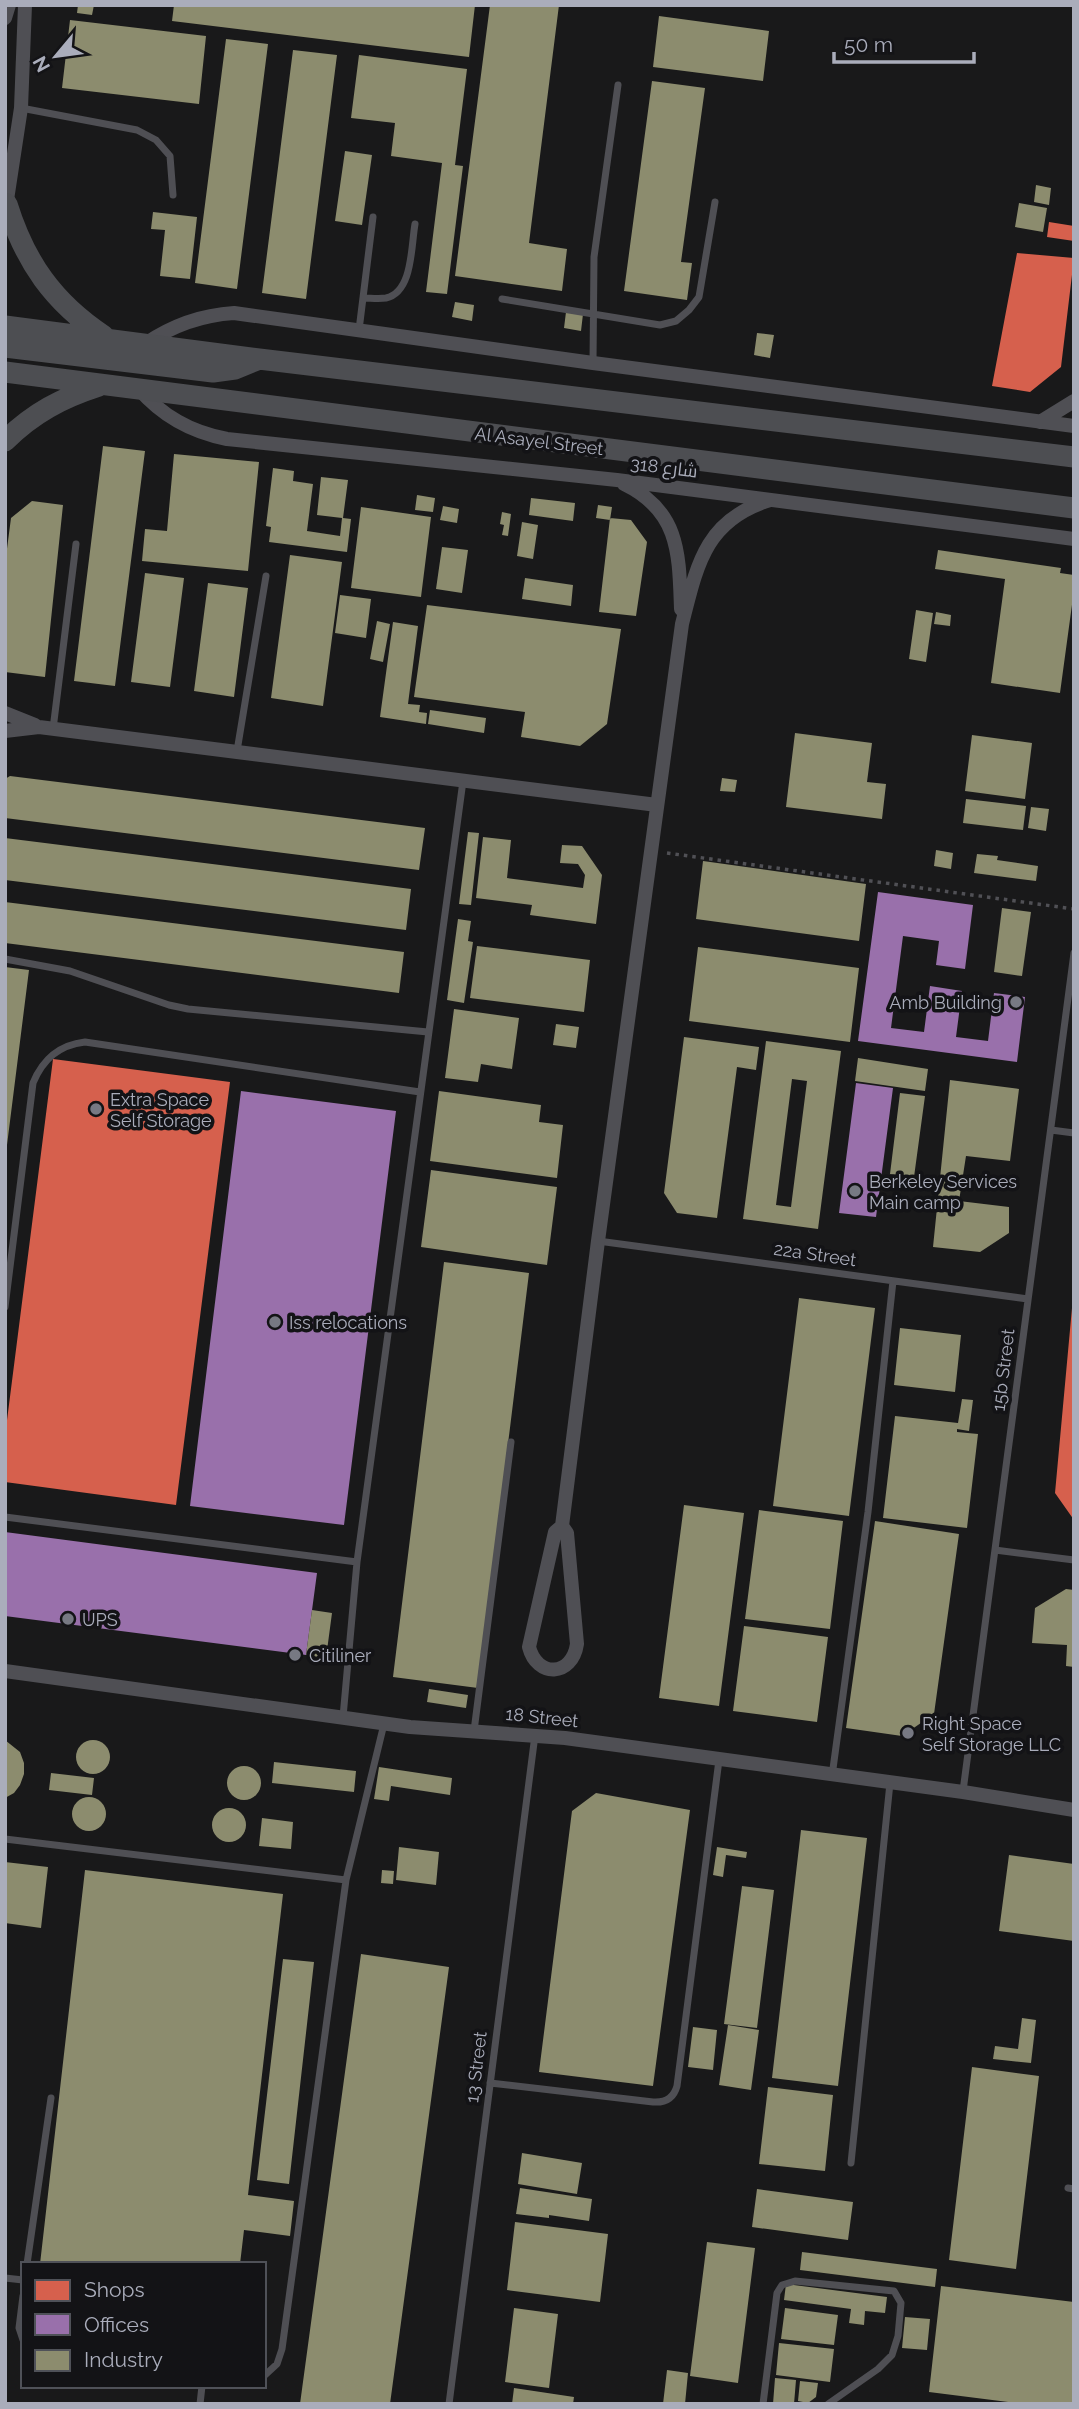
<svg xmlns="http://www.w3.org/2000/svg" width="1079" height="2409" viewBox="0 0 1079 2409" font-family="Raleway,Cairo,sans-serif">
<rect width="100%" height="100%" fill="#19191a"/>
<path fill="#d6604d" d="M1049 222 1074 226V241L1047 237Z
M1017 253 1074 258 1061 367 1030 392 992 386Z
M53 1059 230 1082 176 1505 5 1482V1436Z
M1072 1308H1074V1520L1055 1493Z"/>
<path fill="#9970ab" d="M878 892 973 905 965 969 936 965 939 941 903 936 891 1028 924 1032 930 986 962 991 956 1037 988 1041 994 993 1025 997 1017 1062 858 1041Z
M856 1083 893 1088 876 1217 839 1213Z
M241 1091 396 1111 344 1525 190 1506Z
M5 1532 317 1573 306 1655 5 1616Z"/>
<path fill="#8c8c6e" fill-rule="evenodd" d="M78 5H94L92 15 77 13Z
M174 5H475L469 57 172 21Z
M490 5H559L529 243 567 249 562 291 455 276Z
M659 16 769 31 763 81 653 67Z
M70 20 206 36 199 104 62 88Z
M226 39 268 44 237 289 195 283Z
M293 50 337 55 306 299 262 293Z
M359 55 467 69 455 165 463 166 447 294 426 292 442 163 391 156 395 123 351 118Z
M652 81 705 88 681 262 692 263 687 300 624 291Z
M345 151 372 155 362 225 335 221Z
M1036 185 1051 188 1049 205 1034 202Z
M1019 203 1047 208 1043 232 1015 227Z
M153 212 197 217 190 279 160 276 165 230 151 229Z
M455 302 474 305 472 321 452 317Z
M566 312 583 314 581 331 564 328Z
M757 333 774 335 770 358 754 355Z
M103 446 145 451 115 686 74 681Z
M174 454 259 462 248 571 142 561 145 529 167 531Z
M273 468 294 471 293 481 313 484 307 531 340 536 342 518 317 515 321 477 348 480 343 518 351 519 347 552 269 542 271 527 266 526Z
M417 495 435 498 433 512 415 510Z
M531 498 575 503 573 521 529 515Z
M32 501 63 505 45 677 5 672V564L11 518Z
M598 505 612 507 610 520 596 518Z
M443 506 459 509 457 523 440 520Z
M361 507 431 517 421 597 351 588Z
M502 512 511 514 508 536 502 535 504 525 500 524Z
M610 518 631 520 647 542 636 616 599 612Z
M522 522 538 525 533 559 517 556Z
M442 547 468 550 462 593 436 589Z
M938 550 1061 568 1060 573 1074 575V590L1060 693 991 683 1005 579 935 569Z
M290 555 342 562 323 706 271 698Z
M145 573 184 578 170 687 131 682Z
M525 578 573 585 571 606 522 599Z
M208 583 248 588 234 697 194 691Z
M340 595 371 599 366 638 335 633Z
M427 605 621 629 607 724 580 746 521 737 525 712 414 697Z
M916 610 933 613 926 662 909 659Z
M936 612 951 615 950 626 934 624Z
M377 621 390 624 383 662 370 659Z
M393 622 418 626 408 704 420 705 419 712 427 713 426 724 380 717Z
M430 710 486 718 484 733 428 724Z
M795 733 872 743 867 782 886 784 882 819 786 807Z
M972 735 1032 743 1025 799 965 791Z
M10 776 425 828 419 870 5 818V779Z
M722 778 737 780 735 792 720 791Z
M966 799 1026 806 1023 830 963 823Z
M1031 807 1049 809 1046 831 1028 828Z
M468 832 479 833 471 905 459 904Z
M483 837 511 840 507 878 583 888 585 875 578 864 560 863 562 845 582 846 602 875 596 924 530 915 532 905 476 898Z
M5 838 411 889 406 930 5 880Z
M936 850 953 853 951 869 934 866Z
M977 854 998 856 997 860 1038 866 1036 881 974 873Z
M703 861 866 884 859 941 696 919Z
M5 902 404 952 399 993 5 943Z
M1002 908 1031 912 1022 976 994 972Z
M458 919 471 921 468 941 473 942 464 1003 447 1000Z
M477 946 590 960 584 1012 470 998Z
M698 947 859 968 850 1042 689 1021Z
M5 967 29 970 7 1145 5 1144Z
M454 1009 519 1018 512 1069 481 1064 478 1082 445 1078Z
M556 1024 579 1027 576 1048 553 1045Z
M684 1037 759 1047 756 1070 737 1067 717 1218 677 1213 664 1193Z
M766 1041 841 1051 818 1229 743 1219ZM792 1079 807 1081 791 1207 776 1205Z
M858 1058 928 1069 925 1091 855 1081Z
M950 1080 1019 1089 1010 1161 966 1156 959 1201 1009 1207V1233L980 1252 933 1247Z
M439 1091 541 1105 539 1122 563 1125 557 1178 430 1161Z
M900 1093 925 1096 914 1177 890 1174Z
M431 1170 557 1187 547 1265 421 1247Z
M444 1262 529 1273 478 1688 393 1677Z
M799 1298 875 1308 849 1516 773 1506Z
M900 1328 961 1335 955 1392 894 1385Z
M962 1399 973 1400 969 1431 957 1429V1432L978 1434 967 1528 883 1518 895 1416 958 1423Z
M684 1505 744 1513 719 1706 659 1698Z
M759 1510 843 1521 830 1629 745 1619Z
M875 1521 959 1534 934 1714 902 1736 846 1728Z
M1066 1589 1074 1590V1667L1066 1666 1067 1645 1032 1643 1035 1608Z
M312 1610 332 1613 326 1658 306 1655Z
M744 1626 828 1637 817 1722 733 1711Z
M429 1689 468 1695 466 1708 427 1702Z
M76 1757a17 17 0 1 1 34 0a17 17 0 1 1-34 0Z
M5 1740 20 1752 24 1763V1774L20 1785 14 1793 5 1798Z
M274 1762 356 1771 354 1792 272 1783Z
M227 1783a17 17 0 1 1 34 0a17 17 0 1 1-34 0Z
M379 1767 452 1778 450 1795 391 1786 389 1801 374 1799Z
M51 1773 94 1778 92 1795 49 1790Z
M596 1793 690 1810 653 2086 539 2072 572 1811Z
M72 1814a17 17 0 1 1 34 0a17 17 0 1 1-34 0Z
M212 1825a17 17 0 1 1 34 0a17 17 0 1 1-34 0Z
M262 1818 293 1822 291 1849 259 1846Z
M801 1830 867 1838 838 2086 772 2078Z
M399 1847 439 1852 436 1885 396 1880Z
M717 1847 747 1852 746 1858 726 1855 723 1877 713 1875Z
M1009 1855 1074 1864V1941L999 1931Z
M5 1862 48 1867 41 1928 5 1923Z
M85 1870 283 1894 248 2195 294 2201 290 2236 244 2230 240 2264H40Z
M382 1870 394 1871 393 1884 381 1883Z
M742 1886 774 1890 757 2028 724 2024Z
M361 1954 449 1967 390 2404H300Z
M283 1959 314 1962 289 2184 257 2180Z
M1022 2018 1036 2020 1031 2063 993 2059 995 2046 1018 2049Z
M728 2025 759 2030 751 2090 719 2085Z
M693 2027 717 2030 713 2070 688 2067Z
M972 2067 1039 2076 1016 2269 949 2260Z
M768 2087 833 2095 825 2171 759 2164Z
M522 2153 582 2163 577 2194 518 2184Z
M520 2188 592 2199 589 2221 549 2215V2218L516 2214Z
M757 2189 853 2202 848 2240 752 2227Z
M515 2222 608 2234 600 2302 507 2290Z
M707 2242 755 2248 738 2383 690 2376Z
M802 2252 937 2269 935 2287 800 2270Z
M786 2284 887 2297 885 2313 865 2311 864 2325 849 2323 851 2309 784 2300Z
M941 2286 1074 2302V2404H1023L929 2392Z
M514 2308 558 2314 549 2388 505 2382Z
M785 2308 838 2315 834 2345 781 2339Z
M905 2317 930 2319 927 2350 902 2348Z
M779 2343 834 2349 830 2382 776 2375Z
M667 2370 688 2373 685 2404H663Z
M775 2378 796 2380 794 2404H773Z
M800 2381 818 2383 816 2397 808 2403 798 2401Z
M514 2388 574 2397 573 2404H512Z"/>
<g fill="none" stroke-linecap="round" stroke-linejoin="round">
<path stroke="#505055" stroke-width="3.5" stroke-dasharray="3.5 5" stroke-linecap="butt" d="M667 853 1074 909"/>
<path stroke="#4f4f54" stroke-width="7" d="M21 108 137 130 156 140 170 156 173 195
M363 298C370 298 379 299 386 298 413 292 411 246 415 224
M502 299 660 325 676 321 689 310 699 297 715 202
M359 330 373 217
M593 362 594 257 618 85
M53 729 76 544
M237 751 266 576
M5 959 70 971 169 1005 188 1009 428 1032
M1051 1130 1074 1133
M598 1241 1028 1299
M5 1307 33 1083C43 1059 59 1045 85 1042L420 1092
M5 1517 357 1562
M995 1550 1074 1560
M343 1717 357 1562 463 781
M474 1731 511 1442
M832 1776 868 1512 893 1281
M963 1791 1074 953
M5 1839 346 1880
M490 2083 653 2102C666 2103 674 2097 677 2086L719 1760
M851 2163 890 1783
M1068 2188 1074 2189
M27 2264 51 2098
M5 2278 23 2280
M23 2296 19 2328 23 2340
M264 2376 277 2364 282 2349 346 1880 384 1724
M200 2404 202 2386
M449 2404 535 1735
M763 2404 777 2293 782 2285 795 2281 894 2291 901 2303 898 2336 892 2355 878 2369 828 2404"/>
<path stroke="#4f4f54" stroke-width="14" d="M5 18 9 5
M5 213 21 108 25 5
M145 344C173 325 201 315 234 313L593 363 1074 426
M138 388C162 416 190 432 227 439L617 480 1074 539
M1040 422 1074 401
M624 484C680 511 679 554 681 609
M5 713 35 725
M5 731 39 727 657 805
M562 1526 598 1241 682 624C697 565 705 520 770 500
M562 1526 567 1533 577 1644C572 1677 537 1678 529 1647L555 1532Z
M5 1671 410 1727 565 1738 963 1792 1074 1810"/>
<path stroke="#4d4e52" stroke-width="21" d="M7 204C25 262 53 302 104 336
M5 326 259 359 1074 457
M5 347 213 372 235 369 257 360
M5 372 1074 508
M5 441C33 413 62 398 99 386"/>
</g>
<g fill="#777983" stroke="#131316" stroke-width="2.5">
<circle cx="1016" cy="1002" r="7"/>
<circle cx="96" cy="1109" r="7"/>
<circle cx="855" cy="1191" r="7"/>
<circle cx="275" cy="1322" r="7"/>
<circle cx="68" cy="1619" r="7"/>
<circle cx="295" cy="1655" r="7"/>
<circle cx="908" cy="1733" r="7"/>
</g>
<g text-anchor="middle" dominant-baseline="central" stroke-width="7" stroke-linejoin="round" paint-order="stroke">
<g font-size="18" fill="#aaadbb" stroke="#131316">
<text transform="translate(539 441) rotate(7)">Al Asayel Street</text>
<text transform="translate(664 467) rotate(7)">شارع 318</text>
<text transform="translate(815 1254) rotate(8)">22a Street</text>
<text transform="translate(1003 1370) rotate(-83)">15b Street</text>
<text transform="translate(542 1717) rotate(6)">18 Street</text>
<text transform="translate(476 2067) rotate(-83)">13 Street</text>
</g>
<g font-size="18" fill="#aaadbb" stroke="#131316" text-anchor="start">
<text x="1002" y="1002" text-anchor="end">Amb Building</text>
<text x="110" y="1099">Extra Space<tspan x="110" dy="21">Self Storage</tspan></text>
<text x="869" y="1181">Berkeley Services<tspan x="869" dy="21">Main camp</tspan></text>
<text x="289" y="1322">Iss relocations</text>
<text x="82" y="1619">UPS</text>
<text x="309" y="1655">Citiliner</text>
<text x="922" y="1723">Right Space<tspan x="922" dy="21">Self Storage LLC</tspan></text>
</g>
</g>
<rect width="1079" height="2409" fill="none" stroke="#aaadbb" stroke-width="14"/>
<rect x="21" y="2262" width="245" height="126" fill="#131316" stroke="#4f5158" stroke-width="2"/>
<rect x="35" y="2280" width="35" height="21" fill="#d6604d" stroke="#4f5158" stroke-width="2"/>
<text x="84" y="2297" font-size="21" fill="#aaadbb">Shops</text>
<rect x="35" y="2314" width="35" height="21" fill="#9970ab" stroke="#4f5158" stroke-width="2"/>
<text x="84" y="2332" font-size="21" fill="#aaadbb">Offices</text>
<rect x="35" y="2350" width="35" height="21" fill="#8c8c6e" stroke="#4f5158" stroke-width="2"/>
<text x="84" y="2367" font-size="21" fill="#aaadbb">Industry</text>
<g transform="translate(56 56) rotate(241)" stroke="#131316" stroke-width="5" paint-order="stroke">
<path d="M0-5L12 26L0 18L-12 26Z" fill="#aaadbb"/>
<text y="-10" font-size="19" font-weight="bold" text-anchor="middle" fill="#aaadbb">N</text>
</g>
<path d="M834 52v10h140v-10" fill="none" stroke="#aaadbb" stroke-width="3.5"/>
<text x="844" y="52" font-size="21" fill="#aaadbb" stroke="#131316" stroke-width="5" paint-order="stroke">50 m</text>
</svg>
